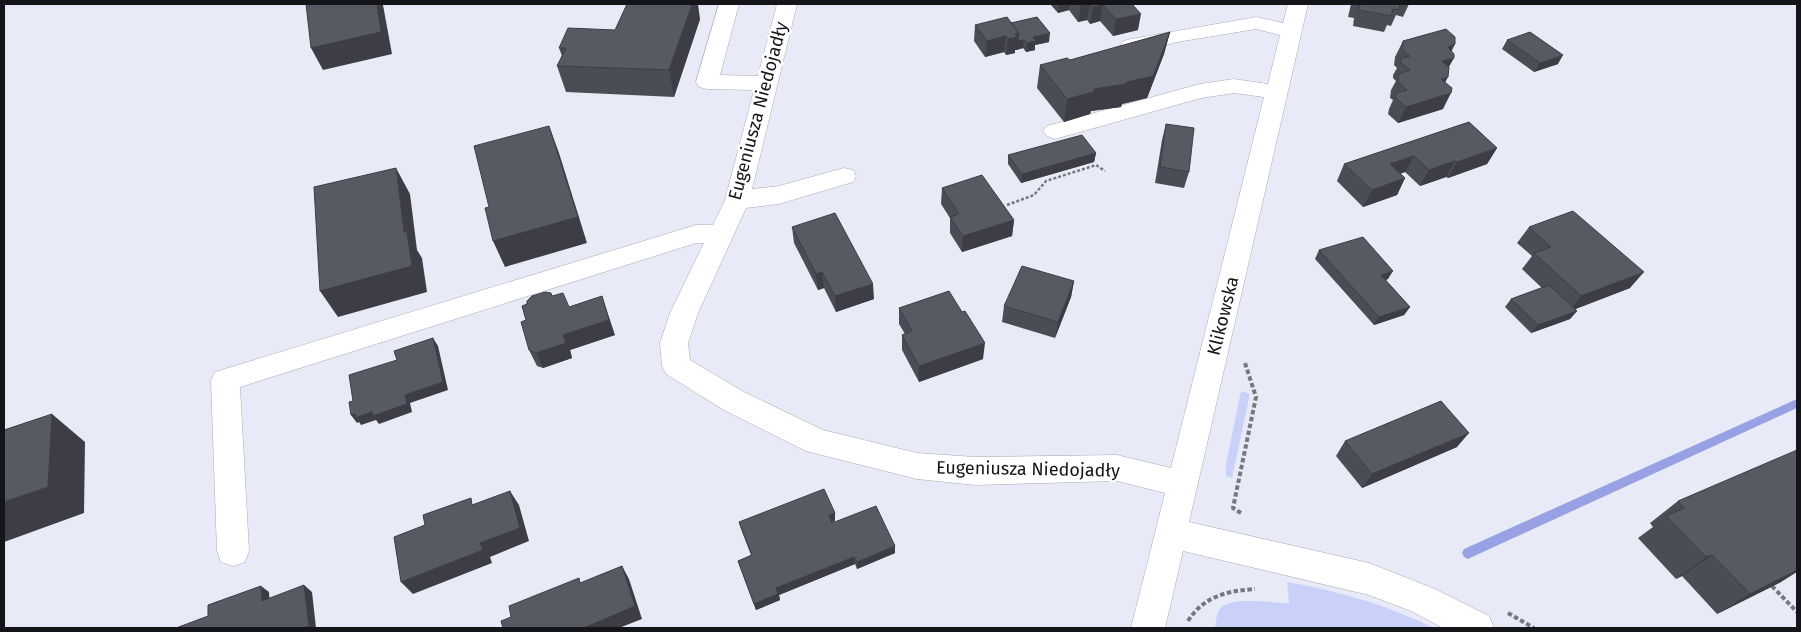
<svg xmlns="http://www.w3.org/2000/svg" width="1801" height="632" viewBox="0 0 1801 632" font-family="'Fira Sans',sans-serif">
<rect width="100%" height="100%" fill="#e8ebf7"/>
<path fill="#cad1f9" d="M1241 391 1250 394 1232 478 1226 476V464Z
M1287 582C1339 591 1387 605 1434 628H1215C1216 622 1216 614 1220 609 1228 596 1275 603 1289 603Z"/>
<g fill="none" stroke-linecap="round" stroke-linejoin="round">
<path fill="#97a1e3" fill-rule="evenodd" d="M1797 399V408L1472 557 1468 559 1464 557 1462 553 1464 549Z"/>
<defs>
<path id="minor" d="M719 4H739L720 75 758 76 777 4H797L752 189 779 186 844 168 853 170 856 176 853 182 779 204 746 208 698 313 688 343 690 360 744 392 823 430 917 453 975 457 1117 455 1171 468 1264 97 1234 93 1201 98 1055 139 1047 136 1043 131 1047 126 1200 84 1234 79 1268 84 1280 35 1256 29 1177 42 1131 53 1123 51 1120 46 1123 41 1131 39 1256 17 1283 23 1288 4H1308L1189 522 1369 563 1435 589 1489 616 1494 628H1443L1411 611 1369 595 1183 551 1165 628H1131L1165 493 1117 481 975 485 917 479 806 451 724 410 666 374 662 366 660 343 670 313 704 243H696L240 387 249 551 245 562 233 566 221 562 217 551 211 380 215 372 696 225H713L725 200 754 90 707 89 699 87 696 82Z"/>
</defs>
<use href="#minor" stroke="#a8aab5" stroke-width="1"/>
<path stroke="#767880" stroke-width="2.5" stroke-dasharray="3 2" stroke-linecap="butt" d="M1007 205 1034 195 1046 181 1096 165 1105 171"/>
<path stroke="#767880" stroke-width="4" stroke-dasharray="4.5 2.5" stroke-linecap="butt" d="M1241 513 1233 508 1256 397 1245 363
M1772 586 1797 612
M1508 613 1534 628
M1188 621C1204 596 1227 591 1255 589"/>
<use href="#minor" fill="#fff" fill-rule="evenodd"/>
</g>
<path fill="#4b4d55" d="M1050 4H1132L1138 30 1113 36 1100 21 1090 24 1087 20 1078 22 1069 10 1058 13Z
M1351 4H1409L1403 17 1396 15 1391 26 1387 25 1384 32 1353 26 1354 18 1348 17Z
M700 19 674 97 566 92 557 66 562 56 559 48 615 30Z
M1011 23 1049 42 1035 45V50L1026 52 1023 48 1015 50V53L1006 55 1004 52 985 57 974 41 975 25Z
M1170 32 1164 54 1147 98 1122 104 1121 107 1091 111 1090 114 1064 122 1037 88 1040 65 1070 60Z
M1507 40 1558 64 1534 72 1502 49Z
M1403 41 1455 44 1451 51 1445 83 1443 109 1398 123 1388 114 1389 109 1393 100 1390 98 1391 90 1396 81 1393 78V75L1397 68 1394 65 1395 57Z
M1469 122 1497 148 1487 164 1448 178 1446 177 1420 186 1405 172 1400 174 1405 178 1397 195 1363 207 1337 181 1344 164Z
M1166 124 1189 172 1184 188 1155 183 1162 140Z
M1096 153 1094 162 1021 183 1008 164V155Z
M942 188 1014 220 1012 236 962 252 950 233V218L941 204Z
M792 227 874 299 836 312 824 288 818 290 794 243Z
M1529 227 1630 288 1575 309 1577 311 1570 319 1531 333 1505 307 1511 299 1542 288 1522 269 1532 256 1517 243Z
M1319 250 1388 279 1385 280 1410 307 1404 315 1374 325 1315 259Z
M1074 281 1071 297 1055 338 1002 322 1004 306Z
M552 296 569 307 615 335 570 350 572 358 543 368 537 366 529 350 526 320Z
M899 308 983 359 919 382 902 350V335L905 334 899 324Z
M1345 441 1457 447 1362 488 1336 456Z
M1678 501 1781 582 1717 614 1682 576 1676 579 1638 538 1653 527 1650 523Z
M835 513V521L832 522V523L895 546V553L857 569 855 564 779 595 780 600 756 610 738 561 751 555 741 529 739 522Z"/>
<path fill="#3d3e45" d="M377 4H383V5L392 54 323 70 311 48Z
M692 4H698L700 19 674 97 669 70Z
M1062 4H1070L1069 10 1058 13 1059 5Z
M1090 4 1087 20 1078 22 1081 6Z
M1103 5 1100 21 1090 24 1093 7Z
M1141 14 1138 30 1113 36 1116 19Z
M1170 32 1164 54 1147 98 1122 104 1121 107 1091 111 1090 114 1064 122 1067 99 1094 89 1127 82Z
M1019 33 1017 50H1015V53L1006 55 1008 39 1015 34Z
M1050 33 1049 42 1035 45V50L1026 52 1027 43 1033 37Z
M1006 36 1004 52 985 57 987 41Z
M1024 40 1023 48 1017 50 1018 41Z
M1455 44 1447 60 1454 58 1445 74 1441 62 1448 47Z
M1563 55 1558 64 1534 72 1540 63Z
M1448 77 1439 94 1441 79Z
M1451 93 1443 109 1398 123 1406 107Z
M549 126 559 153 587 243 505 267 493 241Z
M1497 148 1487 164 1448 178 1457 162Z
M1096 153 1094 162 1021 183 1022 174Z
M1414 156 1405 172 1381 180 1390 164Z
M1455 161 1446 177 1420 186 1429 170Z
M396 168 410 194 417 250 422 258 427 292 338 317 320 291 404 232Z
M1405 178 1397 195 1363 207 1372 190Z
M1014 220 1012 236 962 252 963 236Z
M1393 271 1388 279 1376 284 1381 275Z
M822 272 824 288 818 290 816 274Z
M1644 272 1630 288 1568 312 1581 296Z
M1074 281 1071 297 1055 338 1058 322Z
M873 284 874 299 836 312 835 296Z
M602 296 615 335 570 350 572 358 543 368 536 353Z
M1410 307 1404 315 1374 325 1379 317Z
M1577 311 1570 319 1531 333 1538 325Z
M433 338 438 346 448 390 410 403 412 412 379 424 376 420 361 425 359 422 357 423 351 415 405 395Z
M985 343 983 359 919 382V366Z
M52 414 85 442 84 513 4 542V502Z
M1469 433 1457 447 1362 488 1372 474Z
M510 491 519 505 529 541 490 557 492 563 413 594 401 582 480 543Z
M835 513V521L830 523 829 515Z
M895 546V553L857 569V562Z
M1712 555 1682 576 1676 579 1706 557Z
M854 557 855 564 779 595 780 600 756 610 754 604 776 588Z
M622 566 629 579 642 619 619 628H584Z
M1797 570V572L1781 582 1717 614 1750 594Z
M304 585 312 592 316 628H303Z
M261 586 269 592 270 607 262 601Z"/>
<path fill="#575963" stroke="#3d3e45" d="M306 4H377L381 32 311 48Z
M627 4H692L669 70 557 66 566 48H559L568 28 615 30Z
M1079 4H1089L1081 6Z
M1090 4H1132L1141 14 1116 19 1103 5 1093 7Z
M1360 4H1400L1399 10 1393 9 1391 16 1359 10Z
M1007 17 1019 33 1015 34 1017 37 1008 39 1006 36 987 41 975 25Z
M1037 17 1050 33 1033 37 1036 41 1027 43 1024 40 1018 41 1019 33 1011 23Z
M1446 29 1455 37V44L1448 47 1454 54V58L1442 61 1449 67 1448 77 1441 79 1452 88 1451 93 1406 107 1396 98V93L1407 90 1398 82 1399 74 1410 70 1400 62 1401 59 1410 56 1402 49 1403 41Z
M1170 32 1153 76 1127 82 1126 84 1094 89V92L1067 99 1040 65 1067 58 1070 60Z
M1530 32 1563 55 1540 63 1507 40Z
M1469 122 1497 148 1457 162 1455 161 1429 170 1414 156 1390 164 1405 178 1372 190 1344 164Z
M1166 124 1194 128 1189 172 1160 167Z
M549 126 578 217 493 241 485 208 489 207 474 146Z
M1082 135 1096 153 1022 174 1008 155Z
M396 168 404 232H407L412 266 320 291 314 187Z
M982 175 1014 220 963 236 950 217 959 214 942 188Z
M1573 211 1644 272 1581 296 1534 253 1551 247 1529 227Z
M835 213 873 284 835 296 822 272 816 274 792 227Z
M1363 237 1393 271 1381 275 1410 307 1379 317 1319 250Z
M1022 266 1074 281 1058 322 1004 306Z
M1549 285 1577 311 1538 325 1511 299Z
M949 291 962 312 965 311 985 343 919 366 902 335 912 331 899 308Z
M545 292 551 293 552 296 563 293 569 307 602 296 609 320 563 335 566 343 536 353 529 350 521 322 526 320 522 306 527 304V301L532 296Z
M433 338 443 382 405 395 407 404 373 416 372 412 355 418V414L351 415 349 402 353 401 349 375 397 360 394 351Z
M1441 401 1469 433 1372 474 1345 441Z
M52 414 48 487 4 502V430Z
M1797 450V570L1750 594 1712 555 1706 557 1666 516 1684 508 1678 501Z
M824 489 835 513 829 515 832 523 876 506 895 546 857 562 854 557 776 588 778 594 754 604 738 561 752 555 739 522Z
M510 491 520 528 480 543 483 550 401 582 394 537 425 525 423 515 471 498 472 505Z
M622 566 635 606 584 628H503L501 621 511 617 509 606 579 578 580 583Z
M304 585 309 626 303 628H176L208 616V605L261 586 262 601Z"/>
<g text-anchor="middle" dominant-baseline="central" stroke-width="5" stroke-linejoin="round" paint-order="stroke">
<g font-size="18" fill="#141519" stroke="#fff">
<text transform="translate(758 111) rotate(-75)">Eugeniusza Niedojadły</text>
<text transform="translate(1223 316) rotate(-76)">Klikowska</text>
<text transform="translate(1028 469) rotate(1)">Eugeniusza Niedojadły</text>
</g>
</g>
<rect width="1801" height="632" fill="none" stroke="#141519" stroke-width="10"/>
</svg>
